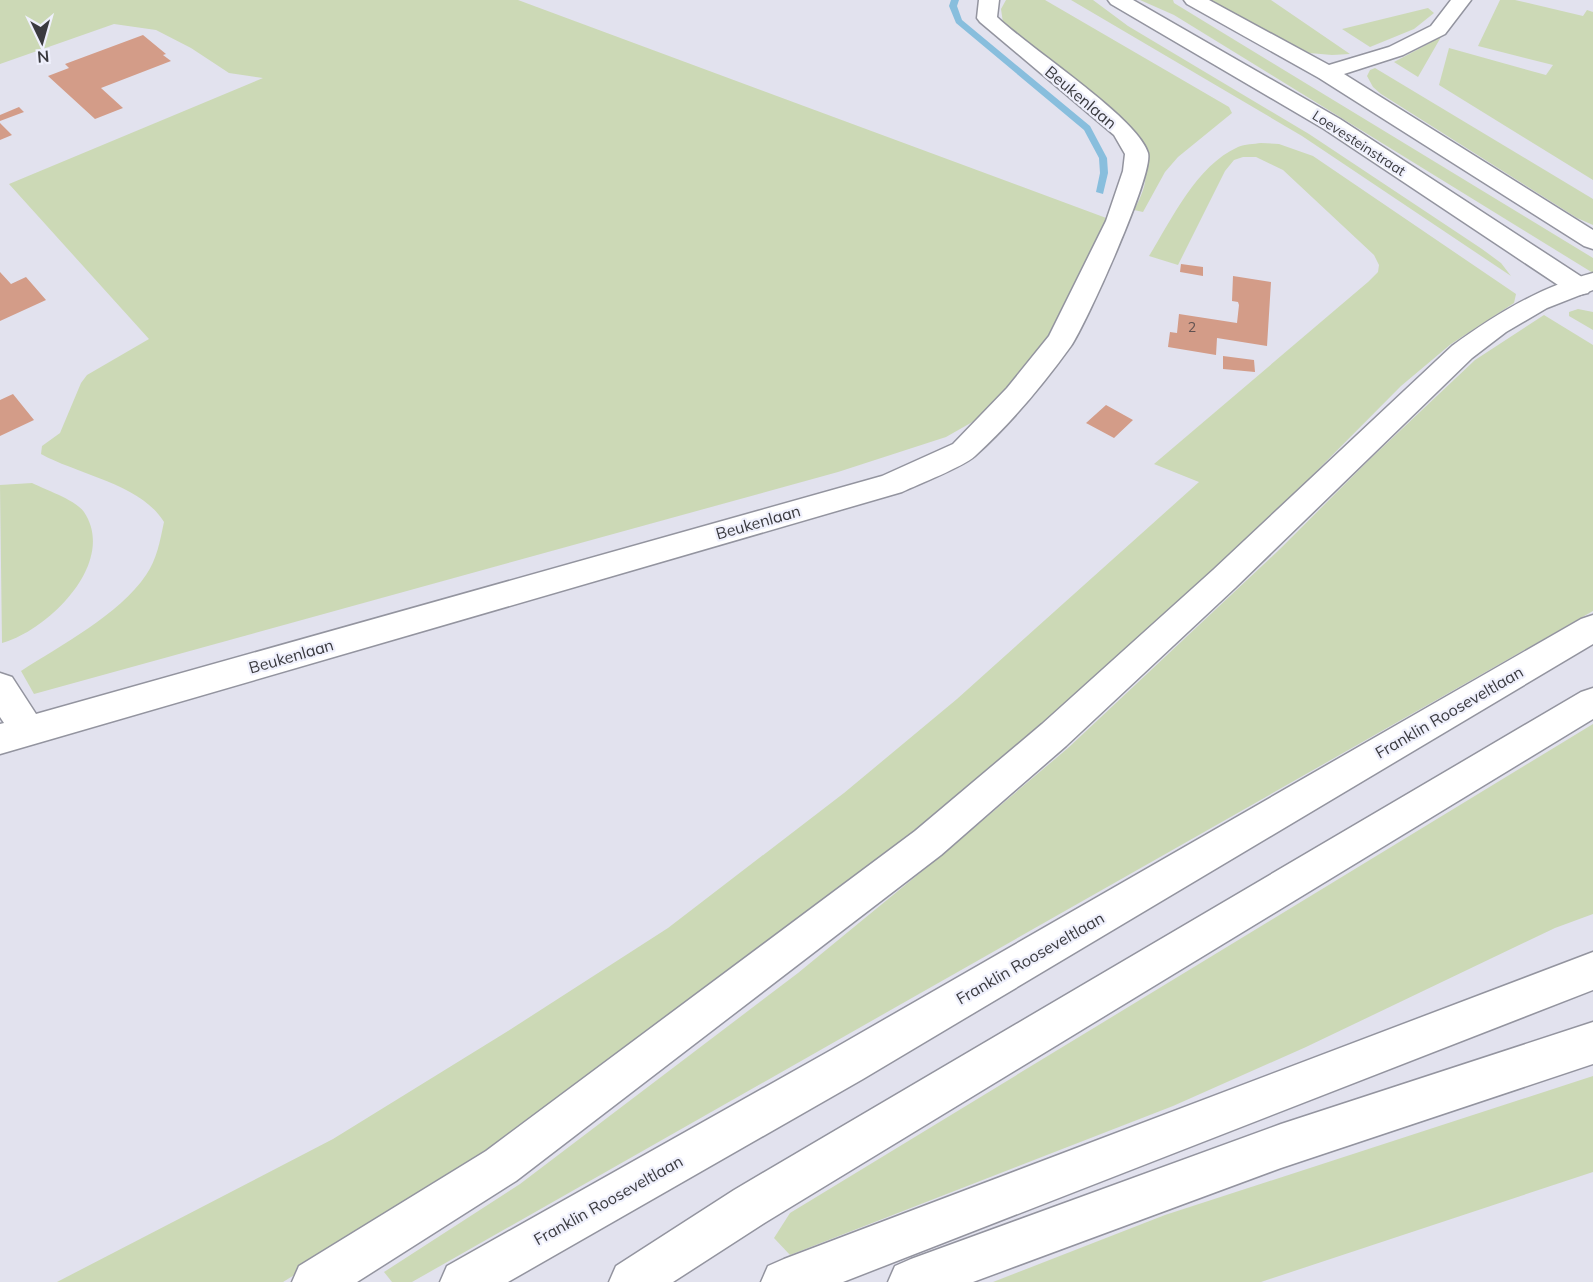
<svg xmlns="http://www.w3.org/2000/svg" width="1593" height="1282" viewBox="0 0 1593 1282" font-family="Mulish,sans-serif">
<rect width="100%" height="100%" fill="#e2e2ee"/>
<path fill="#ccd9b6" d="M0 0H518L1117 222 1058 336 990 412 946 437 838 472 34 694 21 671C61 645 119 615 146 575 157 559 160 541 164 522 141 484 79 475 41 454L42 446 60 433 81 383 87 375 149 339 9 184 263 78 229 73 191 48 156 30 114 24 0 64Z
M1006 0H1045L1229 107 1232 113 1178 157 1165 172 1143 212 1134 210C1146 187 1148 179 1143 153L1003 23 1001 9Z
M1071 0H1093L1128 26 1309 134 1482 249 1501 263 1511 276 1302 136Z
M1140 0H1173L1174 3 1593 258V273L1174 15Z
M1210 0H1271L1350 54 1332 55 1309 53Z
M1500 0H1515L1583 16 1587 10 1593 12V180L1439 85 1449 48 1546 75 1553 65 1478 46Z
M1428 8 1434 13 1414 29 1370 47 1342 29Z
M1441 37 1418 77 1394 62Z
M1375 68 1593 199V225L1577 218 1381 94 1373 87 1367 76 1370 70Z
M1261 143 1279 144 1313 156 1516 294 1514 303 1451 344 1401 386 1259 529 1044 724 916 832 479 1161 283 1282H57L333 1139 508 1031 668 928 844 793 957 699 1199 482 1154 464 1368 282 1378 272 1379 265 1374 255 1283 170 1256 157H1243L1234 160 1225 171 1178 265 1149 256C1172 219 1196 166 1238 147 1245 144 1254 144 1261 143Z
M1578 309 1593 312V330L1569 316V312Z
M1544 315 1593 345V611L412 1282H392L384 1272 520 1184 798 973 943 854 1068 748 1280 549 1368 461 1475 360Z
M32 483C46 490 76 500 84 512 118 563 47 631 2 643L0 485Z
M1593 724V914L1555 928 1306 1047 1173 1106 790 1255 774 1238 790 1213Z
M1593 1076V1172L1261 1282H993L1165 1215Z"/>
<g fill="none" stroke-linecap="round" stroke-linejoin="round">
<path fill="#88bedd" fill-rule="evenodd" d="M951 0H959L957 6 962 20 1090 126 1107 158 1108 173 1103 194 1096 192 1100 173 1099 158 1084 130 956 23 949 6Z"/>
</g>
<path fill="#d39c88" d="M143 35 166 54 163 55 171 61 101 88 123 108 95 119 48 76 69 68 65 64Z
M19 107 24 112 0 121V115Z
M0 123 12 135 0 140Z
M1181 264 1203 267V276L1180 272Z
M0 272 11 284 26 277 46 300 0 321Z
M1233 276 1271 282 1267 346 1217 338 1216 355 1168 347 1170 332 1177 333 1179 314 1237 323 1239 305 1238 302 1232 301Z
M1223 356 1254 360 1255 372 1223 369Z
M13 394 34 420 0 436V400Z
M1106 405 1133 420 1114 438 1086 423Z"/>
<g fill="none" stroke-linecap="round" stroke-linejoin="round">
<defs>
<path id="minor" d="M979 0H999L997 17C1029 48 1138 118 1148 153 1154 174 1086 324 1071 346 1043 385 1010 424 975 456 963 467 919 484 902 492L0 754V724L4 723 0 717V673L12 677 36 714 882 476 953 444 1007 388 1049 336 1106 221 1123 171 1125 154 1114 135 980 22 977 18Z
M1108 0H1133L1340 119 1588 281 1592 287 1588 293 1579 295 1570 293 1324 129 1111 4Z
M1184 0H1209L1329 65 1389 47 1431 26 1451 0H1471L1445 34 1403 55 1344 74 1593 230V249L1584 246 1319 78 1187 4Z
M1593 1022V1064L1281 1168 973 1282H888L895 1266 911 1259 1281 1124Z"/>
<path id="major" d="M1593 273V290L1547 308 1506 332 1472 358 1235 588 1066 746 941 855 516 1181 357 1282H292L299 1266 486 1151 915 831 1042 724 1213 570 1452 346C1496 314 1540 287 1593 273Z
M1593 615V644L863 1079 508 1282H440L447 1266 833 1049 1581 619Z
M1593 688V719L766 1222 673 1282H609L616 1266 734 1190 1581 692Z
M1593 952V990L843 1282H761L768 1266 784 1259Z"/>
</defs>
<use href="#minor" stroke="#93949f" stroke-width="3"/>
<use href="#major" stroke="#93949f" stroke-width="3"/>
<use href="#minor" fill="#fff" fill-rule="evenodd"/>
<use href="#major" fill="#fff" fill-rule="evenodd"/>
</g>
<g text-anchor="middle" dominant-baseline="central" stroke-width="4.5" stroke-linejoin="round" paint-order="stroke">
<g font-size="14" fill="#3a3a3f" stroke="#eff0fc">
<text transform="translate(1359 143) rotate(33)">Loevesteinstraat</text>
</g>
<g font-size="14" fill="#605251">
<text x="1192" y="327">2</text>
</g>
<g font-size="16" fill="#3a3a3f" stroke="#eff0fc">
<text transform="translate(1081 97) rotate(40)">Beukenlaan</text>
<text transform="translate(758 522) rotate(-16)">Beukenlaan</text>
<text transform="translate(291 656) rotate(-16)">Beukenlaan</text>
<text transform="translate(1449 712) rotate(-30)">Franklin Rooseveltlaan</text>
<text transform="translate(1030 958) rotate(-30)">Franklin Rooseveltlaan</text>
<text transform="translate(608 1200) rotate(-29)">Franklin Rooseveltlaan</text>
</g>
</g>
<g transform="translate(42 42) rotate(175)" stroke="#eff0fc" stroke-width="4.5" paint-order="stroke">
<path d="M0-4.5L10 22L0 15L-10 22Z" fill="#3a3a3f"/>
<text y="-9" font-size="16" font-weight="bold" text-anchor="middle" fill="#3a3a3f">N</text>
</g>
</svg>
